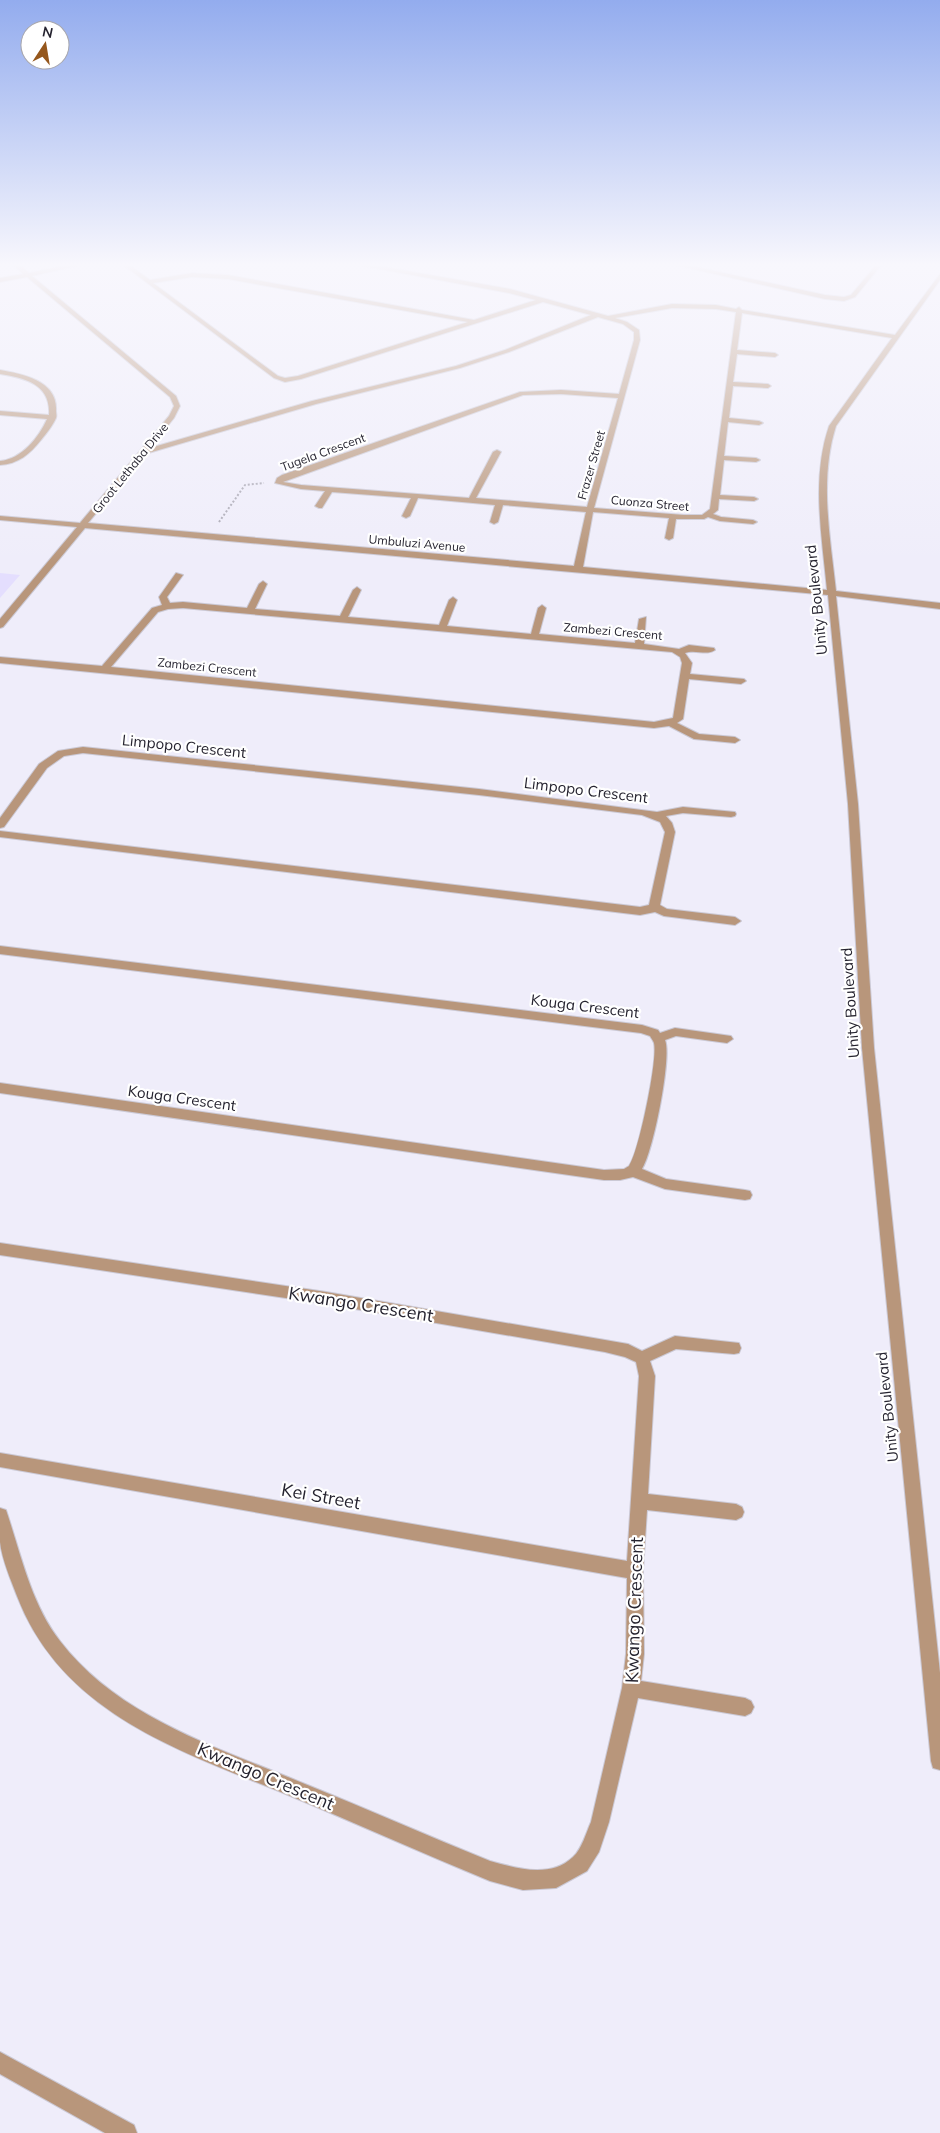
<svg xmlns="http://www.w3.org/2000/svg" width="940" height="2133" viewBox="0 0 940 2133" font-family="Mulish,sans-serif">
<rect width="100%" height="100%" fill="#efedfa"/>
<path fill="#e4defe" d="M0 573 20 575 0 598Z"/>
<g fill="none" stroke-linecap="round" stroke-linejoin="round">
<defs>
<path id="minor" d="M13 264H19L29 273 72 264H85L32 276 176 396 180 406 174 418 150 448 312 401 456 366 505 350 591 315 543 302 301 379 285 382 274 378 122 264H128L150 280 192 273 228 275 474 320 536 300 509 293 353 264H368L510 289 608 316 672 304 716 305 736 309 739 307 742 310 895 335 940 274V280L836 426C819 479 830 536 836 591L940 603V609L836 596 858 804 874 1048 940 1673V1770L933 1768 931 1761 862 1048 848 804 828 595 85 528 3 627 0 628V619L77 527 0 520V516L80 523 169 416 174 406 170 397 27 277 0 282V278L23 274ZM192 277 228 279 468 322 298 376 285 378 278 376 153 283ZM672 308 716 309 736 312 710 509 702 515H684L594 508 640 340 639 330 627 322 615 318ZM742 313 892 338 829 426C811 479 822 536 827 590L583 567 593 512 669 518 665 538 669 540 673 538 676 519H704L708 517 720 521 753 524 757 522 753 520 721 517 713 514 718 510 719 499 754 501 758 499 754 497 720 495 724 460 756 462 760 460 756 458 724 456 728 422 759 425 763 423 759 421 729 418 733 386 768 388 771 386 768 384 733 382 737 354 775 357 778 355 775 353 737 350ZM598 317 623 324 634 332V340L619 394 561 390 520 392 282 475 277 478 275 483 301 489 325 491 315 506 319 508H322L332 492 411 498 402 516 406 518 410 516 418 498 495 505 490 522 494 524 498 522 503 505 586 512 574 566 88 523 145 454 316 404 460 368 509 352ZM561 394 618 398 587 507 476 498 501 452 497 450 493 452 469 498 301 485 283 482 523 395Z
M671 264H683L825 295 844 297 851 295 877 264H882L855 297 844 301 825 299Z
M0 370C23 374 58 381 56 411 56 413 57 416 56 418 53 425 46 434 41 440 30 454 18 464 0 465V461C22 459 39 437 47 419L0 415V411L49 415C51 384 25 378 0 374Z
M176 573 183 575 167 597 170 603 183 602 247 608 259 584 263 581 267 584 255 609 340 616 353 590 357 587 361 590 348 617 439 625 449 600 453 597 457 600 447 626 531 634 538 608 542 605 546 608 539 634 635 643 639 619 646 617 644 644 679 649 689 645 714 648 715 650C707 656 695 649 685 653L692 663 690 674 744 679 746 681 741 684 689 679 683 719 677 723 699 734 735 737 740 740 735 743 694 739 669 726 654 728 0 663V657L102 666 152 608 162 605 159 597ZM183 608 672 652 680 657 682 663 673 718 654 722 111 667 158 612 168 609Z
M83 747 479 789 657 812 683 807 735 812 736 814 735 816 731 817 683 813 666 816 672 823 675 832 660 905 667 909 735 917 741 921 735 925 664 916 655 912 640 915 0 837V831L640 907 649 905 665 832 660 822 642 815 479 795 83 753 64 756 47 768 4 827 0 828V818L39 764 58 751Z
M0 946 642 1025 658 1030 660 1033 675 1028 731 1036 733 1039 727 1043 676 1036 665 1040C672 1057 653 1153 642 1169L666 1179 745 1190 750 1191 752 1195 750 1199 745 1200 665 1189 633 1177 620 1180H604L0 1093V1083L604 1170 624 1169 629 1166C639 1152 658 1059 654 1043 653 1040 651 1038 650 1036L641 1033 0 954Z
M0 1243 326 1292 605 1340 628 1344 642 1351 675 1336 739 1343 741 1348 739 1353 734 1354 676 1349 650 1361 655 1376 648 1494 736 1504 742 1507 744 1512 742 1517 736 1520 647 1510 643 1571 644 1654 641 1681 745 1698 751 1701 754 1707 751 1713 745 1716 638 1698 609 1822 599 1852 587 1871 556 1888 523 1890 490 1881C422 1853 355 1823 288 1795 181 1751 62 1714 17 1596 11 1580 2 1560 0 1542 0 1531 0 1519 0 1508L6 1510 8 1516C22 1559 32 1605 60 1641 119 1718 219 1748 305 1784 367 1809 428 1836 490 1861 516 1868 550 1879 573 1857 582 1849 586 1833 591 1822L622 1688 626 1654 627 1578 0 1467V1453L627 1561 639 1376 636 1362 625 1357 605 1352 326 1304 0 1255Z
M0 2052 134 2125 137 2133H105L0 2074Z"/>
</defs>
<use href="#minor" stroke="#cbc9d5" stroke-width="2"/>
<path stroke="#aaa8b4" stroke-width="2" stroke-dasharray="2 2" stroke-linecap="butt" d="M219 522 245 485 264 483"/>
<use href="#minor" fill="#b8967b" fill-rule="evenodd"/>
</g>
<linearGradient id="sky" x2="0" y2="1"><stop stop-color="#93acee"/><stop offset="0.47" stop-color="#f8f7fd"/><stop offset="1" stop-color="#f8f7fd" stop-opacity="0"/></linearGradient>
<rect width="940" height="563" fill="url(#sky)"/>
<g text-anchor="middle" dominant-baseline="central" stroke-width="4.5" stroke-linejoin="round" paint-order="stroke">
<g font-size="12" fill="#25232f" stroke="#fff">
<text transform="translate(323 452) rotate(-20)">Tugela Crescent</text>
<text transform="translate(591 465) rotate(-74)">Frazer Street</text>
<text transform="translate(130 468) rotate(-51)">Groot Lethaba Drive</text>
<text transform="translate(650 503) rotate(5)">Cuonza Street</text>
<text transform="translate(417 543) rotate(5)">Umbuluzi Avenue</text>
<text transform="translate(613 631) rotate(5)">Zambezi Crescent</text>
<text transform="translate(207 667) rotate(6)">Zambezi Crescent</text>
</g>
<g font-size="15" fill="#25232f" stroke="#fff">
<text transform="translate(816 600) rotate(-96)">Unity Boulevard</text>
<text transform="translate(184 746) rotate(6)">Limpopo Crescent</text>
<text transform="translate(586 790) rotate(7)">Limpopo Crescent</text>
<text transform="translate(850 1003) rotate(-94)">Unity Boulevard</text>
<text transform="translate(585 1006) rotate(7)">Kouga Crescent</text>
<text transform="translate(182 1098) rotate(8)">Kouga Crescent</text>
<text transform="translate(887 1407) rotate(-96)">Unity Boulevard</text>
</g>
<g font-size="18" fill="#25232f" stroke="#fff">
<text transform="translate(361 1304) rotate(9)">Kwango Crescent</text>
<text transform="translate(321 1496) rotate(10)">Kei Street</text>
<text transform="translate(634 1610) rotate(-88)">Kwango Crescent</text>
<text transform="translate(266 1776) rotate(23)">Kwango Crescent</text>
</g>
</g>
<g transform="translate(45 45) rotate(12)"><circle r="24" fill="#ffffff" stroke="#a8a7ac"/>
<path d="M0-4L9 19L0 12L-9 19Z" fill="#95571c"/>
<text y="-8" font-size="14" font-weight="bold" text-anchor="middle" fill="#25232f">N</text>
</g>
</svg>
